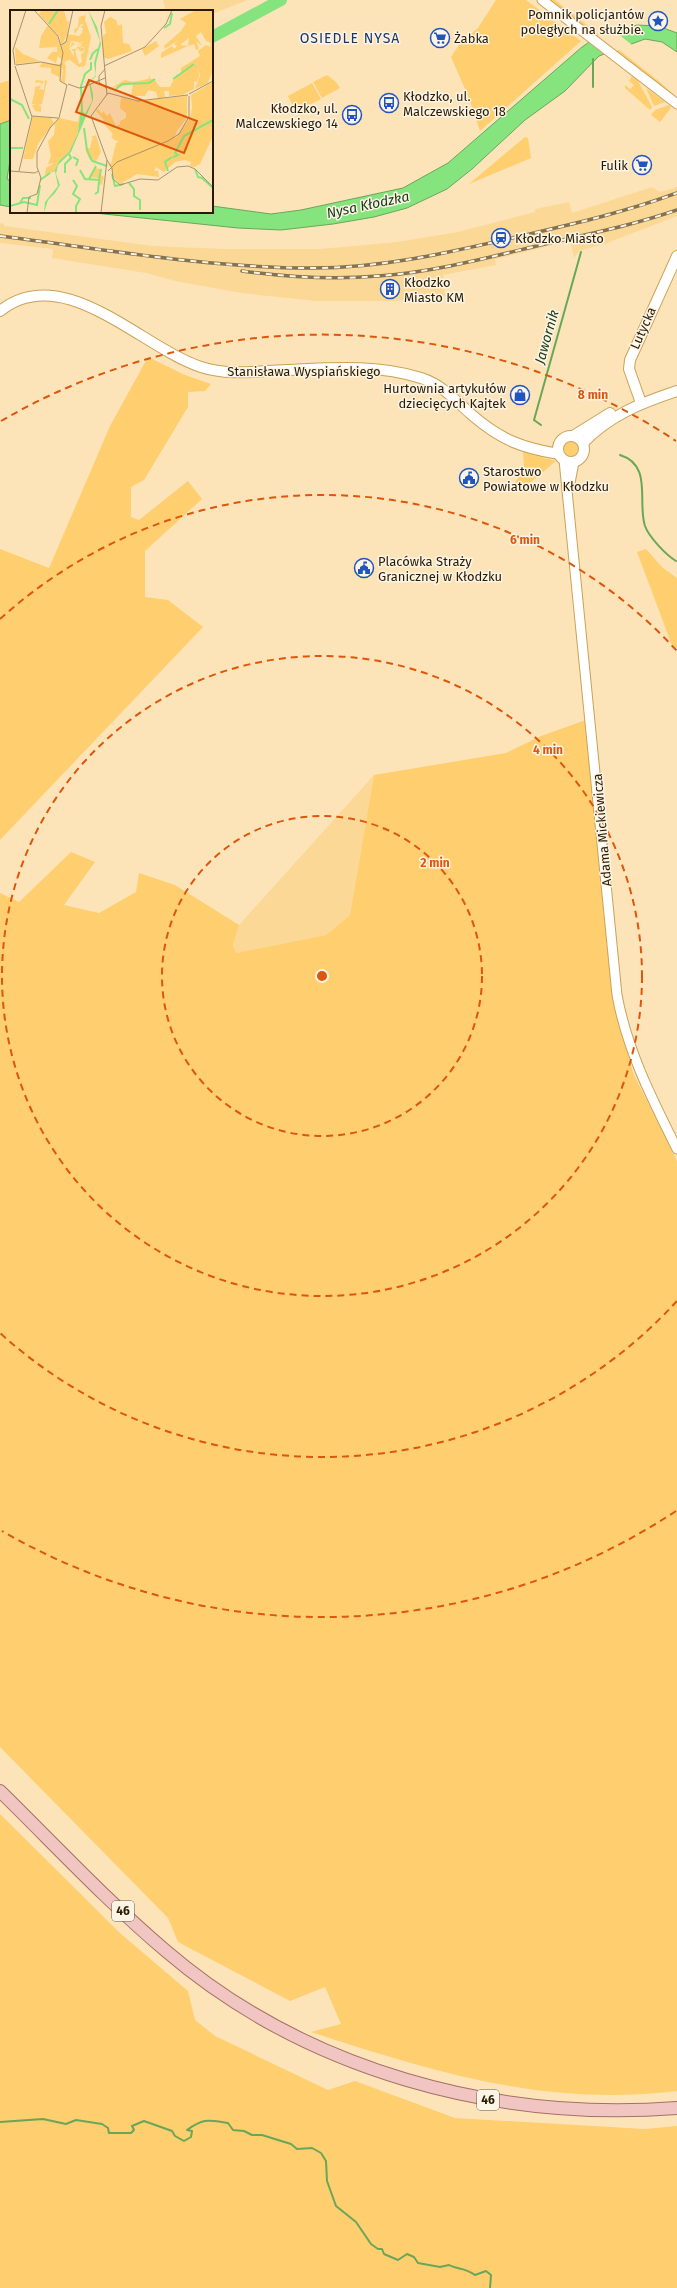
<svg xmlns="http://www.w3.org/2000/svg" width="677" height="2288" viewBox="0 0 677 2288" font-family="'Fira Sans',sans-serif">
<rect width="100%" height="100%" fill="#fce4b8"/>
<path fill="#fcd896" d="M163 0H248L212 14V11H166Z
M652 187 660 192 677 187V216L607 243 579 251 574 258 570 241 495 259 496 265 443 275 445 296 395 301H316L241 293 175 281 146 273 52 258 53 249 0 243V223L4 224V226L153 246 224 249H318L343 247 397 242 458 232 535 212V209L569 202 572 213Z
M374 775 350 915 326 935 236 953 233 945 239 925Z"/>
<path fill="#fece6f" d="M496 0H526L581 41 480 131 469 98 451 57 461 42 478 28Z
M549 0H555L660 82 677 98Z
M327 75 336 82 340 88 322 98 313 82Z
M632 76 638 81 652 107 650 110 625 88V85L630 89 634 85 629 81Z
M11 80V120L0 124V83Z
M312 83 321 99 296 112 288 96Z
M646 88 665 102 654 106Z
M669 105 671 108 660 122 651 115 655 110Z
M525 137 528 138 531 158 469 184Z
M148 357 185 375 211 384 205 391 188 392V407L144 480 131 487V517L139 520 188 481 202 499 145 551V597L168 600 203 627 0 840V549L49 568 110 426Z
M564 449a7 7 0 1 1 14 0a7 7 0 1 1-14 0Z
M523 452 556 461 520 491 513 486 524 468Z
M646 549 663 568 677 578V648H673L637 552Z
M586 720 622 1032 633 1073 677 1161V2091C546 2107 433 2072 311 2032L341 2024 325 1987 290 2001 178 1942 168 1918 0 1747V893L19 902 71 852 95 862 64 905 99 913 136 892 139 873 175 885 239 925 233 945 236 953 326 935 350 915 374 775 506 753 541 736Z
M0 1814 121 1934 188 1991 195 2020 215 2036 328 2090 355 2081 455 2118 645 2129 677 2126V2288H0Z"/>
<path fill="#85e47e" stroke="#69a758" d="M637 25 658 26 677 33V52L662 42 645 39 599 56 565 91 525 120 472 169 447 189 407 208 374 217 333 224 281 230 238 228 85 212H212V206L271 214 301 210 403 188 448 163 582 47 595 38Z
M11 120V154L7 179 11 181V207L0 205V124Z"/>
<path fill="#fce4b8" d="M612 29 632 45 605 55 587 41Z"/>
<g fill="none" stroke-linecap="round" stroke-linejoin="round">
<path stroke="#69a758" stroke-width="2" d="M593 59V87
M541 425 534 420 581 252
M620 455C653 465 637 502 645 526 649 537 666 555 676 561
M0 2122 43 2119 66 2124 76 2120 102 2124 108 2128 109 2133H131L134 2130 132 2126 144 2121 172 2131 175 2136 184 2141 191 2137 192 2131 187 2130C204 2118 208 2120 228 2123L233 2130 244 2131 252 2135H262L291 2144 297 2149 312 2148 321 2153 326 2161 327 2181 336 2206 356 2222 371 2244 378 2249H382L384 2254 398 2260 407 2254 414 2257 418 2263 440 2267 449 2265C458 2270 464 2267 475 2275L486 2271 491 2275 490 2288"/>
<path stroke="#85e47e" stroke-width="12" d="M212 37 281 0"/>
<defs>
<path id="tertiary" d="M542 0 677 104
M564 460 617 995C627 1050 652 1099 677 1149
M570 483 574 462"/>
<path id="secondary" d="M0 311C63 260 142 348 201 367 229 376 257 371 286 370 330 368 379 364 421 378 443 385 456 401 472 415 501 440 522 448 559 454
M641 403 629 369 630 360 677 256
M558 449a13 13 0 1 1 26 0a13 13 0 1 1-26 0Z
M573 436 610 413
M583 443C610 415 641 403 677 391"/>
<path id="primary" d="M0 1791C55 1845 108 1902 166 1951 306 2071 496 2122 677 2108"/>
</defs>
<use href="#tertiary" stroke="#caa256" stroke-width="11"/>
<use href="#secondary" stroke="#caa256" stroke-width="12"/>
<use href="#primary" stroke="#a57064" stroke-width="14"/>
<use href="#tertiary" stroke="#fff" stroke-width="9"/>
<use href="#secondary" stroke="#fff" stroke-width="10"/>
<use href="#primary" stroke="#f1c5c2" stroke-width="12"/>
<defs>
<path id="rail" d="M0 236C103 249 208 268 313 268 384 268 451 252 521 236 573 224 626 212 677 193
M242 271C287 277 333 280 378 276 435 272 490 257 545 244 589 234 634 225 677 210"/>
</defs>
<use href="#rail" stroke="#847250" stroke-width="3.5"/>
<use href="#rail" stroke="#fcf4e5" stroke-width="2" stroke-dasharray="6" stroke-linecap="butt"/>
</g>
<g fill="none" stroke="#de560b" stroke-width="2" stroke-dasharray="7 5">
<circle cx="322" cy="976" r="160"/>
<circle cx="322" cy="976" r="320"/>
<path d="M677 1301A481 481 0 0 1 0 1333M0 619A481 481 0 0 1 677 651"/>
<path d="M676 1511A641 641 0 0 1 2 1531M1 421A641 641 0 0 1 676 441"/>
</g>
<defs>
<symbol id="sight-ring" viewBox="-11 -11 22 22"><circle r="9.5" fill="#fcf4e5" stroke="#2054c1" stroke-width="1.5"/><path d="M0-6L1.8-2.2L6-1.7L2.9 1.2L3.7 5.4L0 3.3L-3.7 5.4L-2.9 1.2L-6-1.7L-1.8-2.2Z" fill="#2054c1"/></symbol>
<symbol id="supermarket-ring" viewBox="-11 -11 22 22"><circle r="9.5" fill="#fcf4e5" stroke="#2054c1" stroke-width="1.5"/><path d="M-6-5.5h2.5l.6 2H6L4.5 2H-2.5L-4.4-4H-6ZM-1.5 3.2a1.3 1.3 0 1 0 .1 0ZM3 3.2a1.3 1.3 0 1 0 .1 0Z" fill="#2054c1"/></symbol>
<symbol id="bus-ring" viewBox="-11 -11 22 22"><circle r="9.5" fill="#fcf4e5" stroke="#2054c1" stroke-width="1.5"/><path d="M-5-6H5V4H4V6H2V4H-2V6H-4V4H-5ZM-3.5-4V0h7V-4ZM-3.5 1.2v1.5H-2V1.2ZM2 1.2v1.5H3.5V1.2Z" fill="#2054c1"/></symbol>
<symbol id="station-ring" viewBox="-11 -11 22 22"><circle r="9.5" fill="#fcf4e5" stroke="#2054c1" stroke-width="1.5"/><path d="M-3-6H3Q5-6 5-4V2Q5 4 3 4L4.5 6H3L1.5 4h-3L-3 6H-4.5L-3 4Q-5 4-5 2V-4Q-5-6-3-6ZM-3.5-4v3h7v-3ZM-3.5 1v1.5H-2V1ZM2 1v1.5H3.5V1Z" fill="#2054c1"/></symbol>
<symbol id="building-ring" viewBox="-11 -11 22 22"><circle r="9.5" fill="#fcf4e5" stroke="#2054c1" stroke-width="1.5"/><path d="M-4-6H4V6H1V3H-1V6H-4ZM-2.5-4.3h1.7v1.8h-1.7ZM.8-4.3h1.7v1.8H.8ZM-2.5-1h1.7V.8h-1.7ZM.8-1h1.7V.8H.8Z" fill="#2054c1"/></symbol>
<symbol id="shop-ring" viewBox="-11 -11 22 22"><circle r="9.5" fill="#fcf4e5" stroke="#2054c1" stroke-width="1.5"/><path d="M-5-2.5h2.3a2.7 3.5 0 0 1 5.4 0H5L5.5 6h-11ZM-1.5-2.5h3a1.5 2.3 0 0 0-3 0Z" fill="#2054c1"/></symbol>
<symbol id="civic-ring" viewBox="-11 -11 22 22"><circle r="9.5" fill="#fcf4e5" stroke="#2054c1" stroke-width="1.5"/><path d="M-.6-6.5H3V-4.5H.6V-3L4-1V1h2V6H-6V1h2V-1L-.6-3ZM-1.2 2.5V6h2.4V2.5Z" fill="#2054c1"/></symbol>
</defs>
<g fill-rule="evenodd">
<use href="#sight-ring" x="647" y="10" width="22" height="22"/>
<use href="#supermarket-ring" x="429" y="27" width="22" height="22"/>
<use href="#bus-ring" x="378" y="92" width="22" height="22"/>
<use href="#bus-ring" x="341" y="104" width="22" height="22"/>
<use href="#supermarket-ring" x="631" y="154" width="22" height="22"/>
<use href="#station-ring" x="490" y="227" width="22" height="22"/>
<use href="#building-ring" x="379" y="278" width="22" height="22"/>
<use href="#shop-ring" x="509" y="384" width="22" height="22"/>
<use href="#civic-ring" x="458" y="467" width="22" height="22"/>
<use href="#civic-ring" x="353" y="557" width="22" height="22"/>
</g>
<g text-anchor="middle" dominant-baseline="central" stroke-width="3" stroke-linejoin="round" paint-order="stroke">
<g fill="#fcf4e5" stroke="#685b45" stroke-width="1">
<rect x="112" y="1901" width="22" height="20" rx="3"/>
<rect x="477" y="2090" width="22" height="20" rx="3"/>
</g>
<g font-size="12" font-weight="bold" fill="#291a00">
<text x="123" y="1911">46</text>
<text x="488" y="2100">46</text>
</g>
<g font-size="13" fill="#291a00" stroke="#fcf4e5" text-anchor="start">
<text x="644" y="14" text-anchor="end">Pomnik policjantów<tspan x="644" dy="15">poległych na służbie.</tspan></text>
<text x="454" y="38">Żabka</text>
<text x="403" y="96">Kłodzko, ul.<tspan x="403" dy="15">Malczewskiego 18</tspan></text>
<text x="338" y="108" text-anchor="end">Kłodzko, ul.<tspan x="338" dy="15">Malczewskiego 14</tspan></text>
<text x="628" y="165" text-anchor="end">Fulik</text>
<text x="515" y="238">Kłodzko Miasto</text>
<text x="404" y="282">Kłodzko<tspan x="404" dy="15">Miasto KM</tspan></text>
<text x="506" y="388" text-anchor="end">Hurtownia artykułów<tspan x="506" dy="15">dziecięcych Kajtek</tspan></text>
<text x="483" y="471">Starostwo<tspan x="483" dy="15">Powiatowe w Kłodzku</tspan></text>
<text x="378" y="561">Placówka Straży<tspan x="378" dy="15">Granicznej w Kłodzku</tspan></text>
</g>
<g font-size="13" fill="#291a00" stroke="#fcf4e5">
<text transform="translate(643 328) rotate(-66)">Lutycka</text>
<text x="304" y="371">Stanisława Wyspiańskiego</text>
<text transform="translate(602 830) rotate(-95)">Adama Mickiewicza</text>
</g>
<g font-size="14" letter-spacing="1" fill="#19346a" stroke="#fcf4e5">
<text x="350" y="38">OSIEDLE NYSA</text>
</g>
<g font-size="14" font-style="italic" fill="#153a13" stroke="#fcf4e5">
<text transform="translate(368 205) rotate(-12)">Nysa Kłodzka</text>
<text transform="translate(547 337) rotate(-74)">Jawornik</text>
</g>
</g>
<g transform="translate(10 10)">
<rect width="203" height="203" fill="#fce4b8"/>
<path d="M32 0 54 1 57 11 59 12 56 31 51 34 50 27 29 4ZM186 0H203V60L198 73 185 79 190 65 187 57 189 65 187 72 184 71V79L172 85 159 86V81H154L155 87 148 89 146 82 138 80 135 86H121L123 74 101 78 115 70 122 72 138 69 140 65V69H144L150 77H160L164 69 171 64V58L190 46 188 41 196 35 200 37 201 33 196 31 191 22 186 26 192 36 186 31 189 39 186 40 184 34 178 36 179 28 170 35 178 36 151 48V43L162 36 164 39 167 36 164 34 168 30 155 39 154 36 171 21 176 13 170 9ZM76 5 75 10 81 27 75 56 69 57 60 50 55 51 56 54 48 46 46 53 37 48 42 42H47V37L29 38 31 26 38 15 47 25 51 38 57 24 69 26 72 23 73 18 70 17 74 15 71 14 65 24 64 20 68 17 69 7ZM61 31 68 32 70 33 73 31 72 33 65 35 73 34 70 36 75 38V40L71 45 72 52 69 54 65 41 68 38 71 42 75 39 68 36 66 39H61L64 42V47L59 38 65 34 62 32 61 36 59 37ZM100 7 106 10 108 16 112 14 113 33 119 34 122 41 98 49 93 47V26L96 23 94 12ZM146 31 149 36 135 46 132 39ZM5 37 13 44 30 51 6 54ZM53 51 56 56 55 73 51 71 53 61 51 54 52 63 49 67 41 63V58L29 57 32 53 49 54ZM35 69 37 71 32 94 28 95 31 96V102L25 101 22 95 27 94H22L23 88 24 85 29 86 24 85 25 77 32 75 30 72 25 73 26 70 34 71 29 79 34 80ZM203 72V126L190 154 184 157 180 156 181 152 175 150 165 152 154 162 146 157 144 161H148L149 167 127 164 110 174 105 169 100 156 97 155 101 154 106 133 109 131 104 130 101 126 103 124 92 112 94 110 86 101 88 99 92 104 93 101 97 106 100 103 107 119 108 114 110 115V111L116 108V103L110 98 111 87 128 91 177 86V108L166 122 165 129 179 110 182 98 181 85ZM71 99 72 104 67 126 53 120 67 126 59 142 49 151 45 160 35 165 36 158 44 153 38 154 41 146 38 131 44 125 45 116 48 117 44 115 49 108 68 112ZM23 106 41 108 44 113 28 134 23 149H13ZM86 125 91 142 85 153 80 146 81 150 79 148 76 141 75 136 77 140 79 143 77 138H80L82 129H84L81 127ZM85 158 90 159 89 164 94 167 92 175 89 174V168L80 167Z" fill="#fece6f" fill-rule="evenodd"/>
<path d="M78 0 87 17 91 34 86 53V66L80 72 83 84V90L61 142 48 155 46 164 50 175 45 183 38 190 34 203 35 192 48 176 45 161 38 164 45 160 49 151 59 142 68 123 71 99 75 104 82 91 79 72 86 65 84 53 90 31Z" fill="#85e47e"/>
<path fill="none" stroke="#85e47e" stroke-width="2" d="M39 14 48 0M154 18 160 14 162 3M80 50 83 43 88 39M163 69 184 54M71 76 72 101M71 76 75 64 81 59V52M106 79 112 74 139 73 145 69M0 89 12 95 19 109M74 118 77 140 82 151 97 156M0 138H13M63 147 68 150 66 156M163 147 168 145 165 143 174 126 203 110M185 159 188 167 192 168 203 178M70 160 75 169 89 170 91 159M158 161 155 152 162 147M55 163V154L61 148 59 144M102 164 105 176 114 174M79 169 86 156M30 170 40 163M63 170 67 176 63 184 70 189 66 196V203M119 173 124 179V186L130 190V200M85 184 88 182 89 171M10 193 13 188H21M0 196 14 192 27 195 30 175"/>
<path fill="none" stroke="#a8936e" stroke-width="1" d="M24 0 48 26 53 43 51 55M95 0 91 16 97 85M51 35 56 32 63 0M31 52 51 56M5 55 3 40 16 0M6 55 31 52M5 56 22 107 9 161M94 56 135 37 156 14 162 0M95 59 89 66V72L97 79M58 74 69 78 74 77M74 77 95 68M98 83 128 91 178 85M179 84 203 71M22 106 48 108M49 108 57 75 50 71 51 54M97 150 102 158 103 169 110 175 130 169 148 170 167 157 178 156 185 159 203 177M0 161 25 163 28 161M98 161 107 152 158 131 169 124 179 107V86M17 203 19 187 27 184 31 168 27 157V142L40 118 49 108M91 203 97 150 81 106 98 83"/>
<path fill="#de560b" fill-opacity="0.15" stroke="#de560b" stroke-width="2" d="M79 70 187 111 174 143 66 102Z"/>
<rect width="203" height="203" fill="none" stroke="#291a00" stroke-width="2"/>
</g>
<circle cx="322" cy="976" r="6" fill="#de560b" stroke="#fcf4e5" stroke-width="2"/>
<g font-size="12" text-anchor="middle" font-weight="bold" fill="#de560b" stroke="#fcf4e5" stroke-width="3" stroke-linejoin="round" paint-order="stroke">
<text x="593" y="399">8 min</text>
<text x="525" y="544">6 min</text>
<text x="548" y="754">4 min</text>
<text x="435" y="867">2 min</text>
</g>
</svg>
